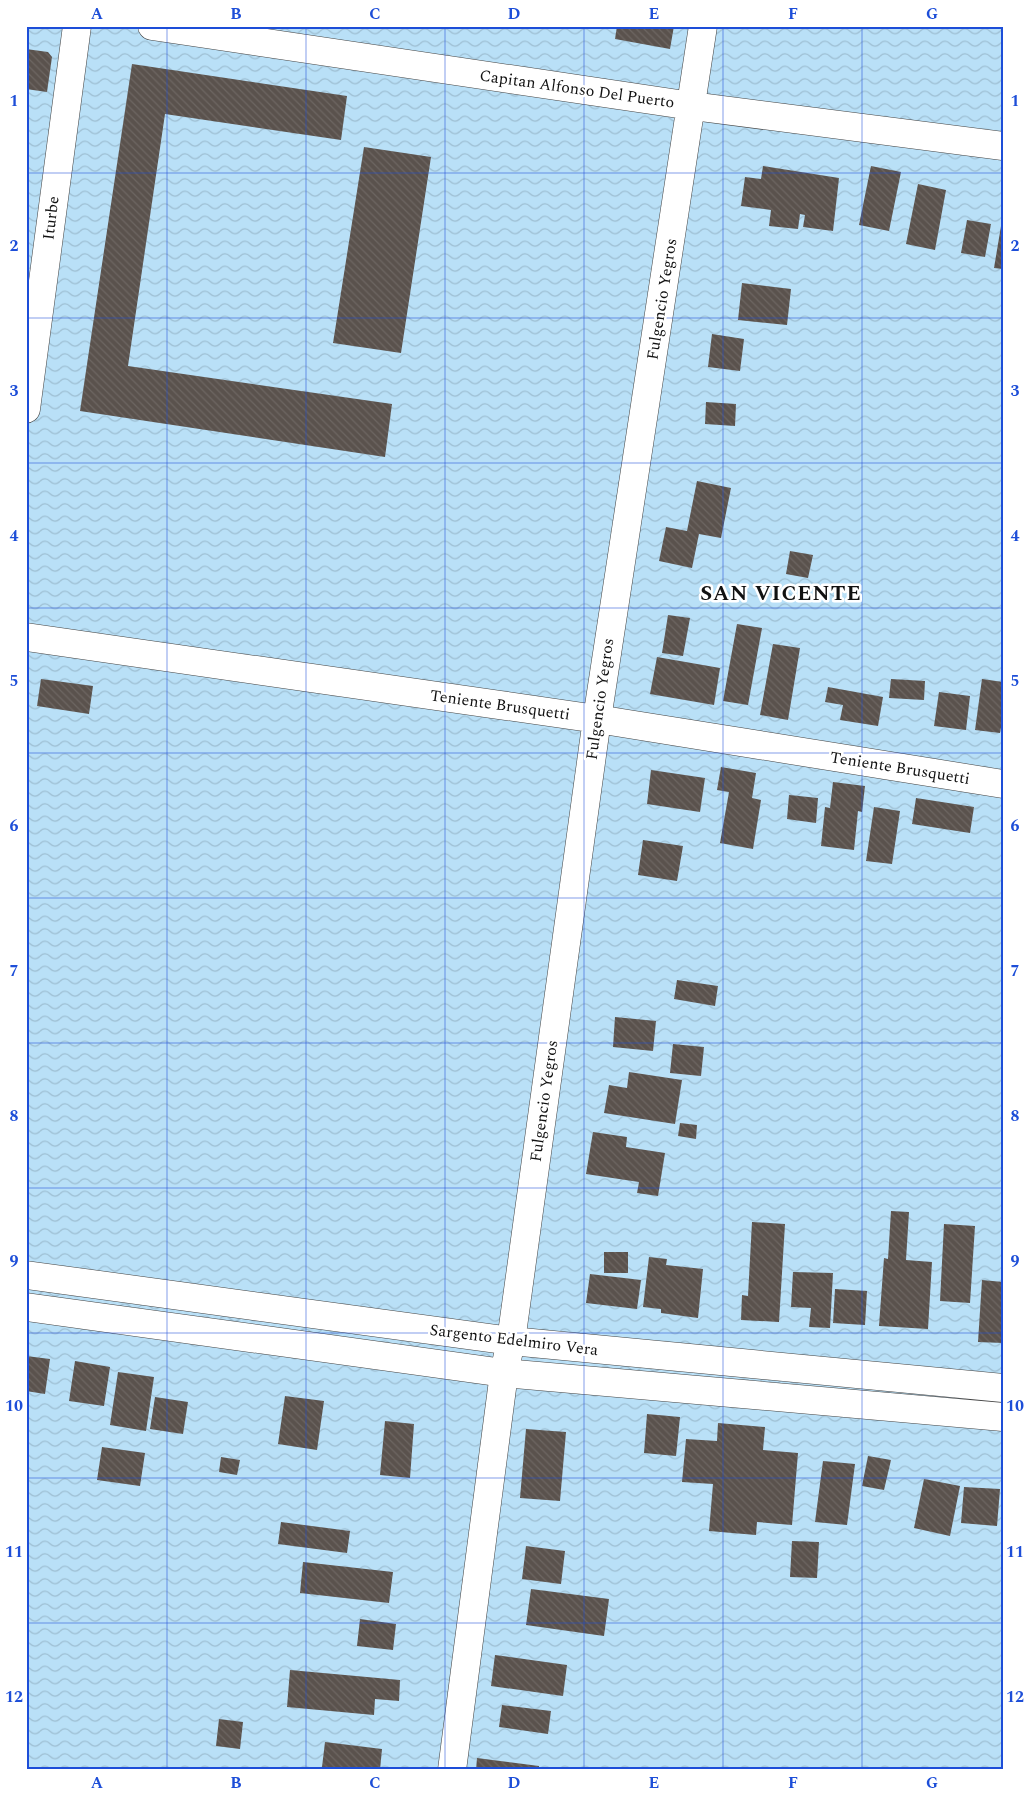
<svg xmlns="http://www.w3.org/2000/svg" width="1029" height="1796" viewBox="0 0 1029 1796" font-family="Spectral,serif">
<defs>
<pattern id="water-waves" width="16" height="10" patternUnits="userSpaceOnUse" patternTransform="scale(1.25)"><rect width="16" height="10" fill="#b9e0f7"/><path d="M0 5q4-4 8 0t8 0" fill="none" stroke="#9ebfd3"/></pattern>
<pattern id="building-back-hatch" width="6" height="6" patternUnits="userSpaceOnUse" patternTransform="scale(1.25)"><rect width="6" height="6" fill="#5a524d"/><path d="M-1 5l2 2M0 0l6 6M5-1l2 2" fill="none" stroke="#6d6662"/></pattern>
</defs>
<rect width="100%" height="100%" fill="#fffdf5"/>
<path fill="url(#water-waves)" stroke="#3f96cf" d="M26 26H1003V1770H26Z"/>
<path fill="url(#building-back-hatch)" d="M617 26H674L670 49 615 39Z
M26 49 48 52 52 57 47 92 26 89Z
M132 64 347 96 341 140 165 114 128 366 392 404 385 457 80 411Z
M364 147 431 157 401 353 333 343Z
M763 166 839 178 833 231 803 227 805 215 800 214 798 229 769 226 771 210 741 206 745 177 761 179Z
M871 166 901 172 889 231 859 225Z
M918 184 946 190 935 250 906 244Z
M967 220 991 224 985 257 961 253Z
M1002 220H1003V269L994 268Z
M742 283 791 289 787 325 738 320Z
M712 334 744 339 740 371 708 367Z
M706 402 736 404 735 426 705 424Z
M697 481 731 488 721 538 699 534 692 568 659 561 666 527 687 531Z
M790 551 813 555 808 578 786 574Z
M668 615 690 618 683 656 662 653Z
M737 624 762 628 748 705 723 701Z
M773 644 800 648 788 720 760 715Z
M657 657 720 668 714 705 650 694Z
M41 679 93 686 89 714 37 706Z
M891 679 925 681 924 700 889 698Z
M982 679 1003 682V716L1000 733 975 730Z
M828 687 883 697 878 726 840 720 843 705 825 702Z
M939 692 970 696 966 730 934 726Z
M721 767 756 773 752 798 761 800 753 849 720 843 729 792 717 790Z
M651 770 705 778 700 812 647 804Z
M833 782 865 786 862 812 858 811 854 850 821 846 825 807 830 808Z
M789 795 818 798 816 823 787 819Z
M916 798 974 807 970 833 912 824Z
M874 807 900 811 892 864 866 861Z
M643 840 683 846 677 881 638 875Z
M677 980 718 986 715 1006 674 999Z
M615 1017 656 1021 653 1051 613 1047Z
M673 1044 704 1047 701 1076 670 1073Z
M629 1072 682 1080 675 1124 604 1113 609 1085 627 1088Z
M680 1123 697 1125 696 1139 678 1136Z
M593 1132 627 1137 626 1147 665 1153 658 1196 637 1193 639 1182 586 1174Z
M891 1211 909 1212 906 1260 932 1262 928 1329 879 1326 884 1258 888 1259Z
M752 1222 785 1224 779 1322 741 1320 742 1295 748 1296Z
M944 1224 975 1226 970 1303 940 1301Z
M604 1252H628V1273H604Z
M649 1257 667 1259 666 1265 703 1269 698 1318 661 1313V1309L643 1307Z
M793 1272 833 1273 830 1328 809 1327 811 1308 791 1307Z
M590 1274 641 1280 637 1309 586 1303Z
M982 1280 1003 1282V1343L978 1342Z
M835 1289 867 1291 865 1325 833 1323Z
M26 1356 50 1359 45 1394 26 1391Z
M75 1361 110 1367 104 1406 69 1401Z
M118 1372 154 1377 146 1431 110 1425Z
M285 1396 324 1401 317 1450 278 1444Z
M155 1397 188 1402 183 1434 150 1429Z
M647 1414 680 1417 676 1456 644 1453Z
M385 1421 414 1424 410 1478 380 1475Z
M718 1423 765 1427 763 1450 798 1453 792 1525 757 1522 756 1535 709 1531 713 1484 682 1482 686 1439 717 1441Z
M526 1429 566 1432 560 1501 520 1498Z
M102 1447 145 1453 140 1486 97 1480Z
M868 1456 891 1460 884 1490 862 1486Z
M221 1457 240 1460 237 1475 219 1472Z
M823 1461 855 1464 847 1525 815 1522Z
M924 1479 960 1486 950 1536 914 1528Z
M964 1487 1000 1489 997 1526 961 1523Z
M281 1522 350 1531 347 1553 278 1544Z
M792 1541 819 1542 817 1578 790 1577Z
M526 1546 565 1551 561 1584 522 1579Z
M303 1562 393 1572 389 1603 300 1593Z
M531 1589 609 1599 604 1636 526 1625Z
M360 1619 396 1624 393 1650 357 1646Z
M495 1655 567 1665 563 1696 491 1686Z
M290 1670 400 1680 399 1701 375 1699 374 1715 287 1707Z
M502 1705 551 1711 548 1734 499 1727Z
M219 1719 243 1722 240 1749 216 1746Z
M325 1742 382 1749 380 1770H342L322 1767Z
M477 1758 539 1766V1770H476Z"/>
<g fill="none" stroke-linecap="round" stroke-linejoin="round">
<defs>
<path id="minor" d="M152 26 692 106 1003 146
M26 409 77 26
M26 637 597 719 1003 784
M452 1770 504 1373 511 1341 597 719 703 26"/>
<path id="tertiary" d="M26 1275 511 1341 1003 1388
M26 1307 504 1373 1003 1417"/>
</defs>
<use href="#minor" stroke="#444" stroke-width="29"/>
<use href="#tertiary" stroke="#444" stroke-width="29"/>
<use href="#minor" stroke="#fff" stroke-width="28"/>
<use href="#tertiary" stroke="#fff" stroke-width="28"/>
</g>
<path fill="none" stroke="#1d4ed8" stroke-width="1" stroke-opacity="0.55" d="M167 26V1770M306 26V1770M445 26V1770M584 26V1770M723 26V1770M862 26V1770M26 173H1003M26 318H1003M26 463H1003M26 608H1003M26 753H1003M26 898H1003M26 1043H1003M26 1188H1003M26 1333H1003M26 1478H1003M26 1623H1003"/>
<g text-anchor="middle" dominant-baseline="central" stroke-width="5" stroke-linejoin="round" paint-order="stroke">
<g font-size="16" fill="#111" stroke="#fff">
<text transform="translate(577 89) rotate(8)">Capitan Alfonso Del Puerto</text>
<text transform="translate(51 218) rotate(-83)">Iturbe</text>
<text transform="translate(662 299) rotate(-81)">Fulgencio Yegros</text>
<text transform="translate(600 699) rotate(-82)">Fulgencio Yegros</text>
<text transform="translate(500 705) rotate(8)">Teniente Brusquetti</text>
<text transform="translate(900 768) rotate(9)">Teniente Brusquetti</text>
<text transform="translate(544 1101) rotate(-82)">Fulgencio Yegros</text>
<text transform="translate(514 1340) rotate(7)">Sargento Edelmiro Vera</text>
</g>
<g font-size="21" font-weight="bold" letter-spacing="1" fill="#111" stroke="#fff">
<text x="781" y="594">SAN VICENTE</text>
</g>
</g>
<rect width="1029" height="1796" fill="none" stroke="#ffffff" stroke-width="55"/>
<rect x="28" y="28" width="974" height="1740" fill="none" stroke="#1d4ed8" stroke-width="2"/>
<g font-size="16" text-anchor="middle" font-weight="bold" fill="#1d4ed8">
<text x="97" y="19">A</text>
<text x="236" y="19">B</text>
<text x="375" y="19">C</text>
<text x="514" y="19">D</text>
<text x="654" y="19">E</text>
<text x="793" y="19">F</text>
<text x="932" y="19">G</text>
<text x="14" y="106">1</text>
<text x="1015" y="106">1</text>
<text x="14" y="251">2</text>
<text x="1015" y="251">2</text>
<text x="14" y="396">3</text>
<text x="1015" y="396">3</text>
<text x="14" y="541">4</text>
<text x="1015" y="541">4</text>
<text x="14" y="686">5</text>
<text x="1015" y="686">5</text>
<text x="14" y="831">6</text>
<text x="1015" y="831">6</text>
<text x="14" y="976">7</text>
<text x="1015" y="976">7</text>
<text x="14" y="1121">8</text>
<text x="1015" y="1121">8</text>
<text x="14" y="1266">9</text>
<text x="1015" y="1266">9</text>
<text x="14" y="1411">10</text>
<text x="1015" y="1411">10</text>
<text x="14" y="1557">11</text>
<text x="1015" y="1557">11</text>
<text x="14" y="1702">12</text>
<text x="1015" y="1702">12</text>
<text x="97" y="1788">A</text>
<text x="236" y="1788">B</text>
<text x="375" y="1788">C</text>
<text x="514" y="1788">D</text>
<text x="654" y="1788">E</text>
<text x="793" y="1788">F</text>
<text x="932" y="1788">G</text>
</g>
</svg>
